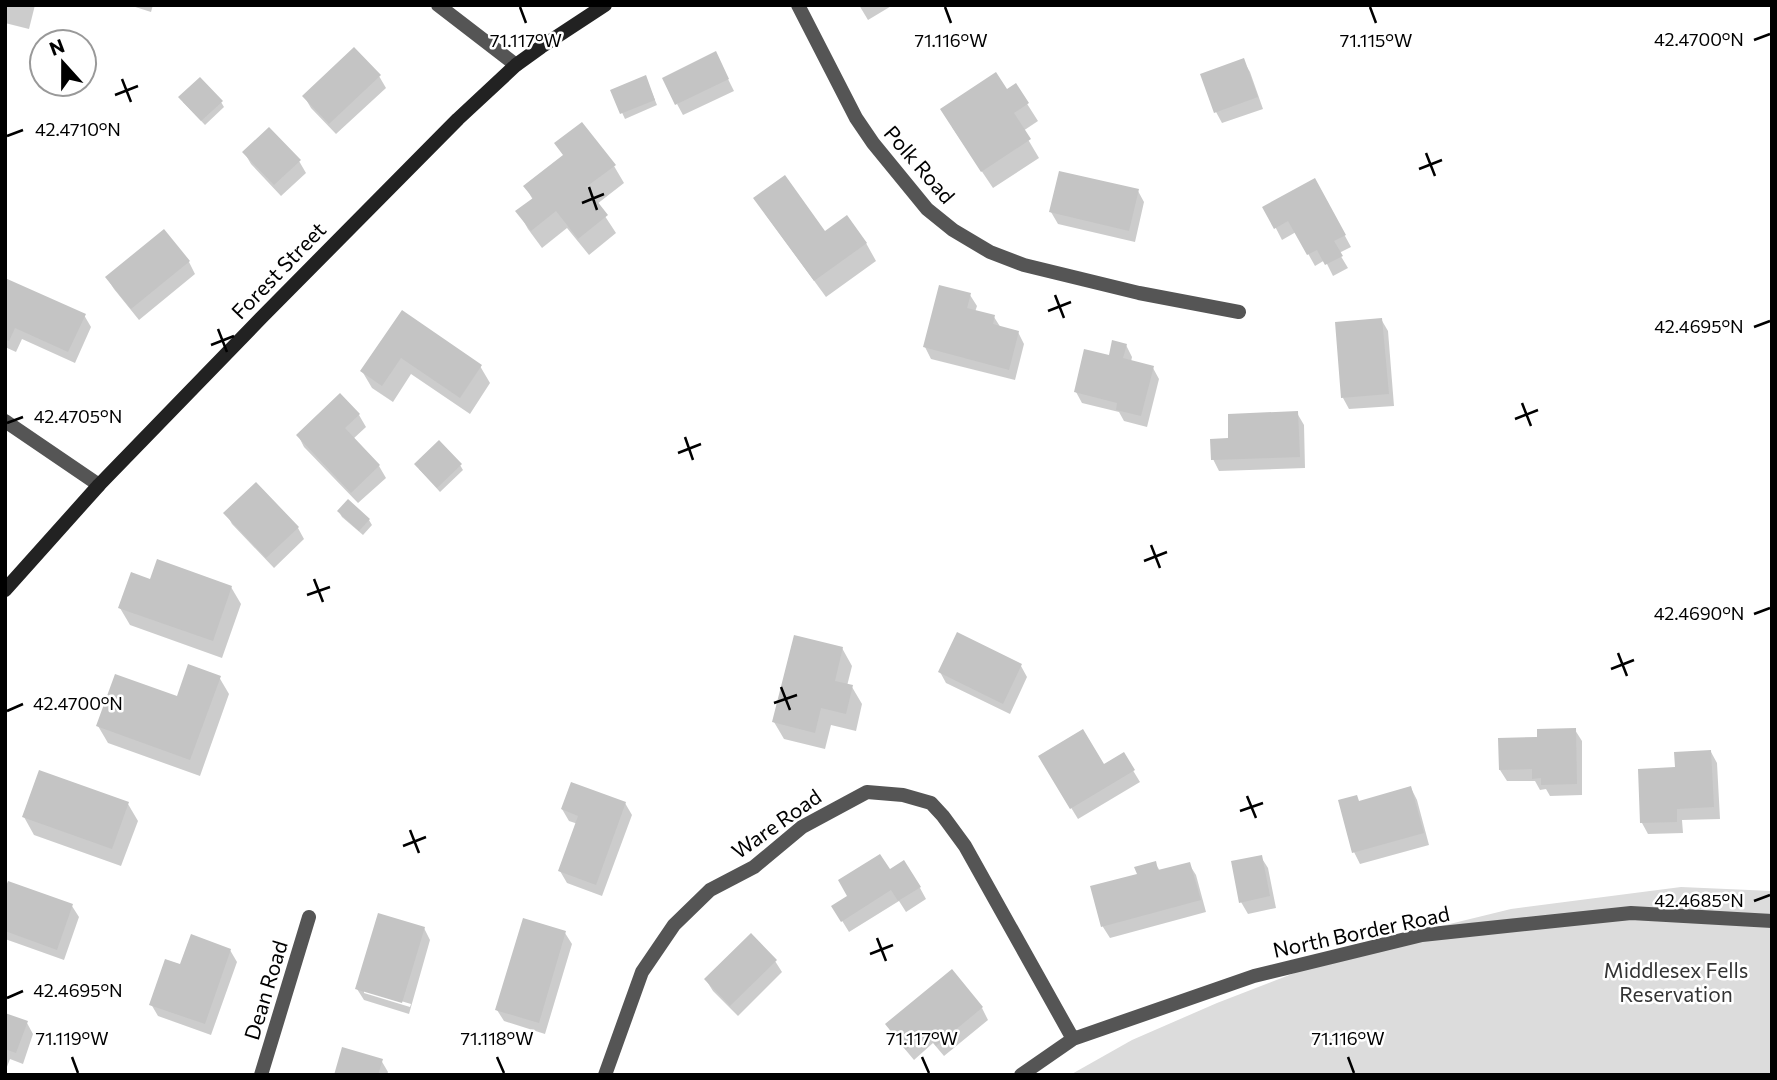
<svg xmlns="http://www.w3.org/2000/svg" width="1777" height="1080" viewBox="0 0 1777 1080" font-family="Commissioner,sans-serif">
<rect width="100%" height="100%" fill="#fff"/>
<path fill="#dcdcdc" d="M1681 887 1772 891V1075H1070L1132 1040 1217 1003 1372 943 1511 909Z"/>
<path fill="#0003" fill-rule="evenodd" d="M5 5H35L29 29 5 23Z
M129 5H153L151 12Z
M859 5H893L868 20Z
M354 49 379 76 386 88 336 134 311 108 304 96Z
M1243 60 1250 72 1263 109 1222 123 1216 112Z
M721 65 734 91 683 115 677 104Z
M648 83 657 105 625 119 612 91Z
M1015 85 1038 121 1023 131 1039 158 993 188 952 127Z
M183 102H221L224 107 205 125Z
M244 152 299 161 306 173 281 196 251 164Z
M614 166 624 183 597 204 616 233 589 255 567 228 542 248 528 229 518 211 533 200 525 186Z
M1138 191 1144 202 1135 242 1058 224 1051 212Z
M1321 192 1351 247 1339 253 1348 268 1333 276 1325 260 1315 266 1296 232 1282 240 1265 207Z
M756 198 825 233 866 243 876 261 826 297 766 215Z
M164 232 189 262 195 274 139 320 114 289 107 278Z
M5 280 84 315 91 327 75 363 22 339 16 352 5 347Z
M970 295 977 306 975 312 994 317 1001 328 1018 332 1024 344 1015 380 931 359 925 347Z
M402 313 480 366 490 383 470 414 411 374 393 402 372 388 362 371Z
M1381 319 1388 331 1394 406 1349 409 1343 398Z
M1126 345 1132 357 1131 362 1153 368 1159 379 1147 427 1124 421 1119 412 1082 403 1076 392Z
M340 396 359 415 366 427 353 439 379 466 386 478 358 503 304 447 298 435Z
M1297 413 1304 425 1305 468 1219 471 1213 459 1230 440Z
M460 465 463 470 440 492 419 469Z
M339 512 369 520 372 525 363 535 342 517Z
M226 513 298 528 304 539 274 568 232 524Z
M151 581 231 587 241 604 222 658 130 625 120 608Z
M842 648 852 666 847 686 852 687 862 704 856 731 831 725 825 749 784 739 774 722Z
M1021 666 1027 677 1010 714 946 683 940 672Z
M219 677 229 694 200 776 108 743 98 726 178 699Z
M1575 730 1582 741V795L1550 796 1546 789 1540 790 1535 781H1507L1500 770 1539 739Z
M1711 752 1717 763 1720 819 1682 820 1683 833 1648 834 1642 823 1677 769Z
M1123 754 1140 782 1078 819 1040 757 1103 766Z
M1411 788 1417 800 1429 845 1360 864 1354 852 1360 802Z
M625 803 632 815 602 896 567 883 560 871 578 824 569 821 562 809Z
M128 804 138 821 121 866 34 835 24 817Z
M1261 857 1268 868 1276 908 1248 914 1241 902Z
M1155 863 1160 871 1189 864 1196 875 1206 912 1110 938 1103 927 1093 887 1139 875Z
M889 871 920 888 926 899 906 912 899 901 849 932 833 906Z
M5 894 72 906 79 917 64 960 5 939Z
M424 928 430 940 409 1014 364 1000 357 989ZM364 990 411 1004 410 1007 364 993Z
M565 933 572 944 545 1034 504 1021 497 1010Z
M230 950 237 962 211 1035 158 1016 151 1004Z
M775 961 782 972 738 1016 713 991 706 980Z
M982 1008 988 1020 944 1056 933 1043 914 1060 894 1036 887 1025Z
M5 1015 27 1023 33 1034 23 1064 10 1059 5 1072Z
M381 1060 388 1072 387 1075H336Z"/>
<path fill="#c4c4c4" d="M354 47 381 75 329 124 302 96Z
M716 51 729 79 675 105 662 78Z
M1244 58 1258 97 1214 113 1200 74Z
M996 72 1007 89 1016 83 1029 103 1014 113 1031 139 981 172 940 109Z
M646 75 655 100 620 114 610 90Z
M200 77 223 101 201 121 178 97Z
M582 122 616 165 586 187 608 215 578 239 556 211 531 231 515 211 533 198 523 186 563 155 554 143Z
M269 127 301 160 274 185 242 152Z
M1059 171 1139 189 1129 231 1049 212Z
M785 175 825 231 847 215 867 243 814 281 753 198Z
M1315 178 1346 235 1334 241 1343 256 1325 265 1317 250 1307 255 1288 221 1274 229 1262 207Z
M164 229 190 261 131 309 105 277Z
M5 278 86 314 68 352 15 328 9 341 5 339Z
M939 285 971 293 967 308 995 315 993 324 1019 331 1009 370 923 347Z
M402 310 482 365 460 398 401 358 382 386 360 371Z
M1382 318 1389 394 1341 398 1335 322Z
M1112 340 1127 344 1123 358 1154 366 1141 416 1116 410 1117 403 1074 392 1084 349 1109 355Z
M340 393 360 414 345 428 380 465 351 493 296 435Z
M1298 411 1300 457 1211 460 1210 439 1228 438V414Z
M439 440 462 464 437 488 414 464Z
M256 482 299 527 266 558 223 513Z
M348 499 370 519 359 531 337 511Z
M157 559 232 586 213 641 118 608 131 572 150 579Z
M957 632 1022 664 1003 704 938 672Z
M794 635 843 647 835 681 853 685 846 714 821 708 815 733 772 722Z
M188 664 221 676 190 760 96 726 115 674 177 696Z
M1576 728 1577 784 1541 785V778L1532 779V769L1499 770 1498 738 1537 737V729Z
M1083 729 1104 764 1124 752 1135 770 1070 809 1038 756Z
M1711 750 1714 807 1677 809V822L1640 823 1638 769 1675 767 1674 752Z
M39 770 129 802 112 849 22 817Z
M571 782 626 802 596 885 558 871 578 816 561 809Z
M1411 786 1424 833 1352 853 1338 800 1357 795 1359 801Z
M880 854 890 869 904 860 921 887 898 901 891 890 841 922 831 906 847 896 838 880Z
M1262 855 1270 896 1239 903 1231 861Z
M1156 861 1158 870 1190 862 1201 900 1101 927 1090 886 1137 874 1134 867Z
M8 881 73 904 57 950 5 931V889Z
M378 913 425 927 402 1003 355 989Z
M523 918 566 931 539 1023 495 1010Z
M751 933 777 960 730 1006 704 979Z
M191 934 231 949 205 1024 149 1005 165 959 180 964Z
M952 969 983 1007 936 1046 926 1033 906 1050 885 1024Z
M5 1013 28 1021 16 1053 5 1049Z
M342 1047 383 1059 378 1075H334Z"/>
<g fill="none" stroke-linecap="round" stroke-linejoin="round">
<path stroke="#555" stroke-width="14" d="M438 5 516 65
M798 5 856 118 873 143 927 209 953 230 990 252 1024 265 1139 293 1239 312
M5 421 99 485
M261 1075 309 917
M605 1075 642 972 674 925 710 890 754 867 802 827 867 792 903 795 931 803 943 816 965 846 1073 1039
M1021 1075 1073 1039 1254 976 1422 935 1631 913 1772 921"/>
<path stroke="#222" stroke-width="14" d="M5 590 99 485 261 318 458 119 516 65 541 47 605 5"/>
</g>
<path fill="none" stroke="#000" stroke-width="2.5" d="M520 7 526 23M945 7 951 23M1370 7 1376 23M1754 40 1770 34M122 79 131 102M115 95 138 86M7 136 23 130M1426 153 1435 176M1419 169 1442 160M589 187 597 210M582 203 604 194M1055 295 1064 318M1048 311 1071 302M1754 327 1770 321M218 329 227 352M211 345 234 336M1522 403 1531 426M1515 419 1538 410M7 423 23 417M685 437 693 460M678 453 701 444M1151 545 1160 568M1144 561 1167 552M314 579 323 602M307 595 330 587M1754 614 1770 608M1618 653 1627 676M1611 669 1634 660M781 687 790 710M774 703 797 695M7 711 23 704M1247 796 1256 818M1240 811 1263 803M410 830 419 853M403 846 426 837M1754 901 1770 895M877 938 886 961M870 954 893 945M7 998 23 991M72 1057 78 1073M497 1057 504 1073M922 1057 929 1073M1348 1057 1354 1073"/>
<g text-anchor="middle" dominant-baseline="central" stroke-width="5" stroke-linejoin="round" paint-order="stroke">
<g font-size="21" fill="#000" stroke="#fff">
<text transform="translate(920 164) rotate(49)">Polk Road</text>
<text transform="translate(278 270) rotate(-46)">Forest Street</text>
<text transform="translate(776 823) rotate(-35)">Ware Road</text>
<text transform="translate(1361 931) rotate(-12)">North Border Road</text>
<text transform="translate(265 990) rotate(-73)">Dean Road</text>
</g>
<g font-size="21" fill="#333" stroke="#fff">
<text x="1676" y="969">Middlesex Fells<tspan x="1676" dy="24">Reservation</tspan></text>
</g>
</g>
<g font-size="18" text-anchor="middle" fill="#000" stroke="#fff" stroke-width="5" stroke-linejoin="round" paint-order="stroke">
<text x="1699" y="46">42.4700°N</text>
<text x="526" y="47">71.117°W</text>
<text x="951" y="47">71.116°W</text>
<text x="1376" y="47">71.115°W</text>
<text x="78" y="136">42.4710°N</text>
<text x="1699" y="333">42.4695°N</text>
<text x="78" y="423">42.4705°N</text>
<text x="1699" y="620">42.4690°N</text>
<text x="78" y="710">42.4700°N</text>
<text x="1699" y="907">42.4685°N</text>
<text x="78" y="997">42.4695°N</text>
<text x="72" y="1045">71.119°W</text>
<text x="497" y="1045">71.118°W</text>
<text x="922" y="1045">71.117°W</text>
<text x="1348" y="1045">71.116°W</text>
</g>
<rect width="1777" height="1080" fill="none" stroke="#000000" stroke-width="14"/>
<g transform="translate(63 63) rotate(339)"><circle r="33" fill="#ffffff" stroke="#999999" stroke-width="2"/>
<path d="M0-5L12 26L0 18L-12 26Z" fill="#000000"/>
<text y="-10" font-size="19" font-weight="bold" text-anchor="middle" fill="#000000">N</text>
</g>
</svg>
